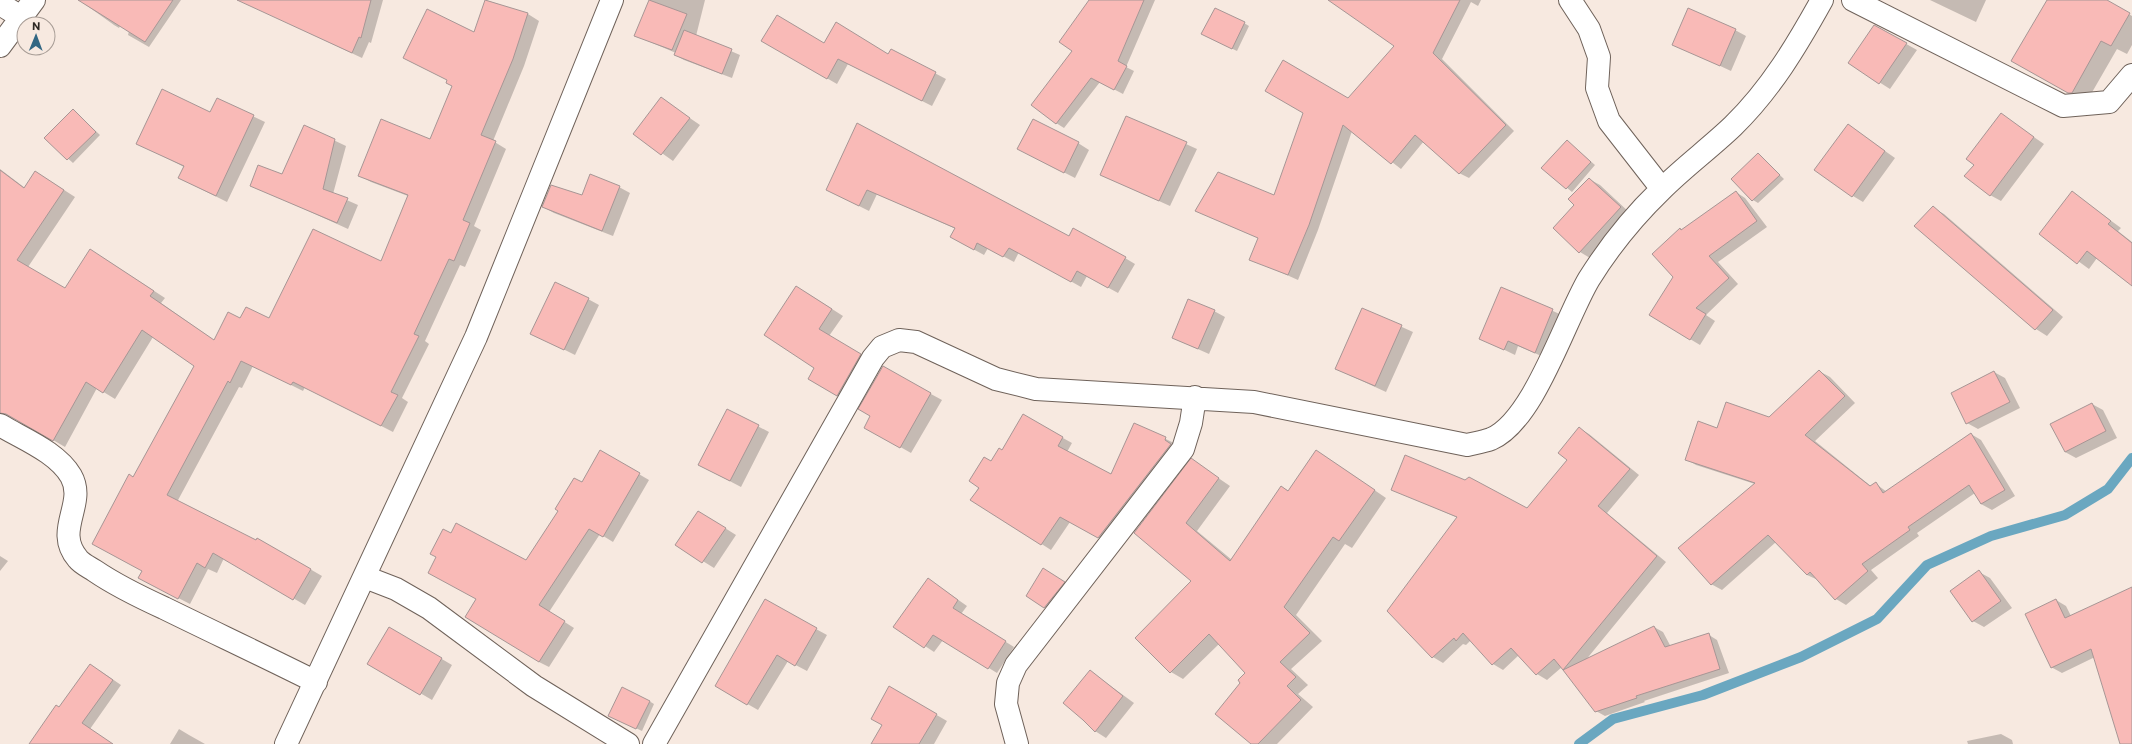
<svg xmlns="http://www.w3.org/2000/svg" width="2132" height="744" viewBox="0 0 2132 744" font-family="Commissioner,sans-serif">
<rect width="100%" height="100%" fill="#f7e9e0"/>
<path fill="#0003" d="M79 0H181L149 47 128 35 129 31 120 26 119 28 114 25Z
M286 0H383L371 43 369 42 362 58 290 24Z
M486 0 528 14 539 21 524 66 493 141 506 149 474 226 481 230 465 267 460 265 425 341 429 344 402 398 408 402 393 432 305 387 303 391 253 366 242 388 239 387 177 502 256 542 258 539 322 576 305 605 224 558 217 573 208 569 190 604 151 584 143 571 134 478 195 365 153 337 115 399 97 388 65 447 19 420 8 418 0 413V169L25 188 36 172 75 197 28 267 65 289 102 257 165 298 161 303 215 341 241 320H269L381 263 408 196 371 182 360 176 430 141 453 86 448 80 404 58 475 33Z
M650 0H705L696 36 740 55 732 78 684 60 675 55 676 53 636 36Z
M1108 0H1155L1126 67 1134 71 1123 94 1100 82 1064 128 1056 123 1073 51Z
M1368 0H1481L1478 6 1471 2 1442 59 1514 131 1469 178 1459 173 1424 141 1401 169 1352 131 1318 230 1298 280 1251 259 1259 238 1206 215 1275 196 1348 100 1396 46Z
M1930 0H1986L1976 22Z
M2056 0H2105L2132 16V45L2127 54 2117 49 2087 101 2017 63Z
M1244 23 1249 26 1237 51 1208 37Z
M1874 26 1917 50 1890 89 1849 63Z
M1735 30 1746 36 1731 71 1673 44Z
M762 41 824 44 889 55 891 50 946 79 932 106 848 64 837 84Z
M217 99 265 122 227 202 179 178 184 167 137 143 210 113Z
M662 99 700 125 673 161 635 134Z
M73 110 100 135 73 163 45 138Z
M2001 114 2044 144 2001 201 1990 195 1976 165Z
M1126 117 1197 149 1170 206 1101 175Z
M858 125 1069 237 1125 258 1135 264 1118 293 1087 276 1081 287 1019 252 1014 262 988 248 984 255 962 243 956 229 877 194 869 211 827 190Z
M1848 125 1895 158 1863 202 1853 196Z
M304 126 346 146 333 194 358 205 348 229 251 185 283 175Z
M1567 141 1595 165 1572 192 1543 168Z
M1078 143 1089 150 1075 178 1030 155Z
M1758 154 1784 179 1758 203 1753 200Z
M1589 179 1600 185 1631 214 1590 258 1580 252 1576 205Z
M619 187 630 193 613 236 554 213 543 207Z
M1736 192 1745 198 1767 227 1718 262 1738 284 1706 315 1715 321 1700 345 1690 339 1674 277 1680 229 1682 230Z
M2073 193 2121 228 2118 231 2132 242V284L2097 258 2089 269 2041 234Z
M1933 208 1944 214 2063 317 2047 336 2036 329 1915 226Z
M1502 288 1564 316 1546 358 1518 346 1515 355 1480 338Z
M807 293 843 316 829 336 871 361 848 402 809 379 816 368Z
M588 299 599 305 575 355 531 333Z
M1362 309 1413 332 1386 392 1336 369Z
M1214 311 1225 317 1209 354 1173 338Z
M883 368 942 400 911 453 865 427 872 415Z
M1819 371 1830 377 1855 403 1815 441 1872 487 1876 484 1887 492 1971 434 1981 440 2015 496 1992 510 1981 504 1975 493 1917 533 1919 536 1871 570 1878 578 1846 605 1836 599 1818 580 1807 575 1776 542 1722 590 1711 584 1755 484 1696 465 1686 459 1718 429 1769 418Z
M1994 372 2005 378 2020 408 1978 429 1967 423Z
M2092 404 2103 410 2117 438 2076 458 2065 452Z
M727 410 769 432 741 487 699 465Z
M1023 416 1072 443 1067 452 1112 475 1135 424 1176 444 1109 543 1070 522 1051 550 972 500 991 462 1003 451Z
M1580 429 1589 434 1639 475 1607 513 1666 562 1585 661 1654 627 1663 632 1671 647 1709 635 1717 640 1729 673 1644 701 1645 702 1605 716 1596 711 1562 667 1547 680 1537 674 1519 655 1503 670 1493 664 1471 640 1466 645 1463 644 1443 663 1433 657 1389 611 1458 518 1392 489 1527 509 1568 460Z
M601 452 649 480 613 542 600 534 549 612 574 628 549 667 539 662 526 561 583 484Z
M1329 459 1386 498 1352 548 1345 544 1296 615 1322 641 1291 669 1308 685 1298 694 1313 707 1277 744H1252L1241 683 1246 673 1219 644 1183 679 1171 672 1137 638 1193 581 1135 533 1192 460 1230 486 1197 531 1232 560 1282 487 1289 491Z
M709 518 736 535 714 568 677 545Z
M0 556 8 561 0 571Z
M1044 570 1069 585 1050 610 1027 596Z
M1979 572 1990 578 2012 608 1984 627 1973 621 1951 591Z
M937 585 967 606 961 614 1014 647 997 673 943 640 934 652 895 626Z
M2132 590V737L2095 657 2062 673 2051 667 2056 600 2066 606 2071 616Z
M389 628 452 665 432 700 369 663Z
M816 629 827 635 807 671 788 661 758 710 716 686Z
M99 670 121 685 90 729 113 744H36L59 708Z
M1090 671 1134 703 1106 738 1095 731Z
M890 688 947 721 934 744H872L883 725Z
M649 701 654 704 642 731 615 718Z
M179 729 189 735 205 744H170Z
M2001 734 2012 740 2013 744H1968L1967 741Z"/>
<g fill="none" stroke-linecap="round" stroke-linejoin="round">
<path stroke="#6aa7c0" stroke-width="10" d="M1579 744 1613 719 1703 695 1801 657 1877 619 1927 565 1991 536 2065 515 2108 489 2132 458"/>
</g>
<path fill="#f9bab7" stroke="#a79695" d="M78 0H173L145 42Z
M237 0H371L361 38 359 37 352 53Z
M485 0 528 13 513 59 481 135 496 141 463 220 470 223 454 261 449 259 414 334 419 336 391 392 398 395 381 426 293 382 291 385 241 361 230 383 228 381 167 495 256 540 257 538 311 569 293 600 213 553 205 568 197 563 178 599 138 578 142 571 92 544 129 474 133 477 194 366 142 330 103 393 86 382 53 441 6 414 0 413V170L24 188 35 171 64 190 17 260 65 288 90 249 154 291 150 296 214 340 228 312 240 318 246 307 269 318 313 229 381 261 408 195 358 176 381 119 430 139 452 86 446 83 447 80 403 58 427 9 474 32Z
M649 0 687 14 672 50 634 36Z
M1089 0H1144L1118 61 1127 66 1114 90 1091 78 1056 124 1031 105 1072 51 1059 42Z
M1328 0H1460L1433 53 1506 125 1459 174 1415 135 1391 164 1343 125 1309 225 1288 275 1249 260 1258 238 1195 211 1218 172 1274 195 1303 113 1265 91 1283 60 1348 98 1394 46Z
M2047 0H2107L2130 13 2111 46 2101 41 2072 93H2068L2011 61Z
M1215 8 1245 22 1232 49 1201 34Z
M1688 8 1736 29 1720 66 1672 45Z
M777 15 824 43 836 22 888 54 891 49 936 72 922 101 838 59 827 79 761 41Z
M1874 25 1907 43 1879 84 1848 63Z
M684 30 732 49 722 74 674 55Z
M162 89 210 112 217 98 254 115 216 196 178 178 184 166 136 144Z
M661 97 690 118 661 155 633 134Z
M73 109 96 132 67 160 44 138Z
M2001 113 2034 137 1990 196 1964 176 1974 165 1966 159Z
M1126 116 1187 142 1159 201 1100 175Z
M1033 119 1079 142 1064 173 1017 149Z
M857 123 1069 236 1073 228 1126 257 1108 288 1077 271 1071 282 1009 248 1003 257 977 243 974 250 950 237 955 228 867 190 859 206 826 190Z
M1848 124 1885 151 1852 197 1814 170Z
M304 125 335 139 323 189 348 198 337 223 250 186 258 165 282 174Z
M1567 140 1591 162 1566 189 1541 168Z
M1758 153 1780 175 1752 201 1731 179Z
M590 174 620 186 602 231 542 207 551 185 582 195Z
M1589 178 1621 207 1579 253 1553 228 1574 205 1568 199Z
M1736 191 1757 221 1709 256 1729 278 1696 308 1706 314 1690 340 1649 315 1673 277 1652 254 1680 228 1681 230Z
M2072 191 2111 221 2108 224 2132 243V286L2087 251 2077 264 2039 234Z
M1933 206 2053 310 2035 330 1914 226Z
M555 282 589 298 564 350 530 334Z
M796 286 832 309 819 329 861 354 837 396 808 379 814 368 764 335Z
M1501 287 1553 309 1535 353 1508 341 1504 350 1479 339Z
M1188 299 1215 310 1198 349 1172 338Z
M1362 308 1402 325 1375 386 1335 369Z
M883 366 931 393 900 448 864 428 870 416 858 409Z
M1819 370 1845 396 1805 435 1870 486 1876 482 1883 493 1971 433 2005 490 1981 504 1969 485 1908 527 1910 530 1862 564 1868 571 1835 600 1810 572 1807 575 1768 535 1711 585 1678 548 1755 483 1685 460 1698 421 1717 428 1726 402 1769 417Z
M1994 371 2010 402 1966 424 1951 393Z
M2092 403 2106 431 2065 452 2050 424Z
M727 409 759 425 730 481 698 465Z
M1023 414 1063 437 1058 446 1111 474 1134 423 1166 437 1165 440 1171 444 1098 538 1060 517 1041 545 970 500 979 488 969 481 984 457 991 461 999 448 1002 450Z
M1579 427 1630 469 1598 506 1657 556 1563 670 1554 659 1536 675 1511 648 1492 665 1463 633 1456 641 1454 638 1432 658 1387 611 1457 517 1391 490 1405 455 1465 480 1469 477 1527 508 1567 460 1558 453Z
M600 450 640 473 603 537 589 529 539 605 565 621 539 662 465 617 476 599 428 573 436 557 430 554 443 529 451 533 456 523 526 560 558 511 555 509 574 478 582 482Z
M1316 450 1375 490 1339 541 1333 537 1284 607 1310 633 1280 662 1296 677 1287 686 1301 700 1258 744H1251L1215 714 1240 683 1238 680 1245 673 1209 634 1170 673 1135 638 1191 581 1134 533 1191 458 1219 478 1186 523 1230 561 1281 486 1288 491Z
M698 511 726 528 702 563 675 545Z
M1043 568 1065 582 1044 608 1026 596Z
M1979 570 2001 601 1972 622 1950 591Z
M928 578 958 600 953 608 1006 641 988 669 933 635 924 648 893 627Z
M2132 587V744H2120L2091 649 2051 668 2025 614 2056 599 2065 618Z
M765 599 817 628 795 666 777 655 747 705 715 686Z
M1654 626 1665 647 1709 633 1720 669 1636 696 1637 698 1595 712 1563 670Z
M389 627 442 658 420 695 367 664Z
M90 664 113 680 82 723 113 744H29L56 705 59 707Z
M1090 670 1123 696 1095 732 1083 720 1063 703Z
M889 686 937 714 919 744H871L882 725 871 719Z
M622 687 650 701 636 729 608 716Z"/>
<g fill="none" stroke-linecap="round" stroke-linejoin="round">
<defs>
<path id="minor" d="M1570 0 1589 29 1599 57 1597 88 1609 121 1662 189
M1853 0 2063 106 2109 102 2132 75
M0 4 21 17
M0 46 34 0
M0 425C23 439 57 452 71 476 87 504 53 530 78 559 82 564 89 567 95 571 117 586 140 597 164 608 215 633 266 657 316 682
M365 577 396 589 429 608 534 686 628 744
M286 744 476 337 612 0
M654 744 873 358 882 347 899 340 916 342 996 379 1036 389 1254 402 1467 445C1475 443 1483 442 1491 439 1534 421 1565 319 1589 279 1609 247 1634 216 1661 190 1684 167 1710 148 1733 126 1771 89 1797 45 1822 0
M1017 744 1006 704 1008 683 1016 665 1183 449 1191 423 1195 397"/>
</defs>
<use href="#minor" stroke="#6f625a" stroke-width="24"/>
<use href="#minor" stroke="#fff" stroke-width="22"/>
</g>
<g transform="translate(36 36) rotate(1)"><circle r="19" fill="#f7e9e0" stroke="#a79c95"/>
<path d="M0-3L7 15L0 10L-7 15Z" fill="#326783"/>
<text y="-6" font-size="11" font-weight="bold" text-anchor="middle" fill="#2e2925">N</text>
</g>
</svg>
